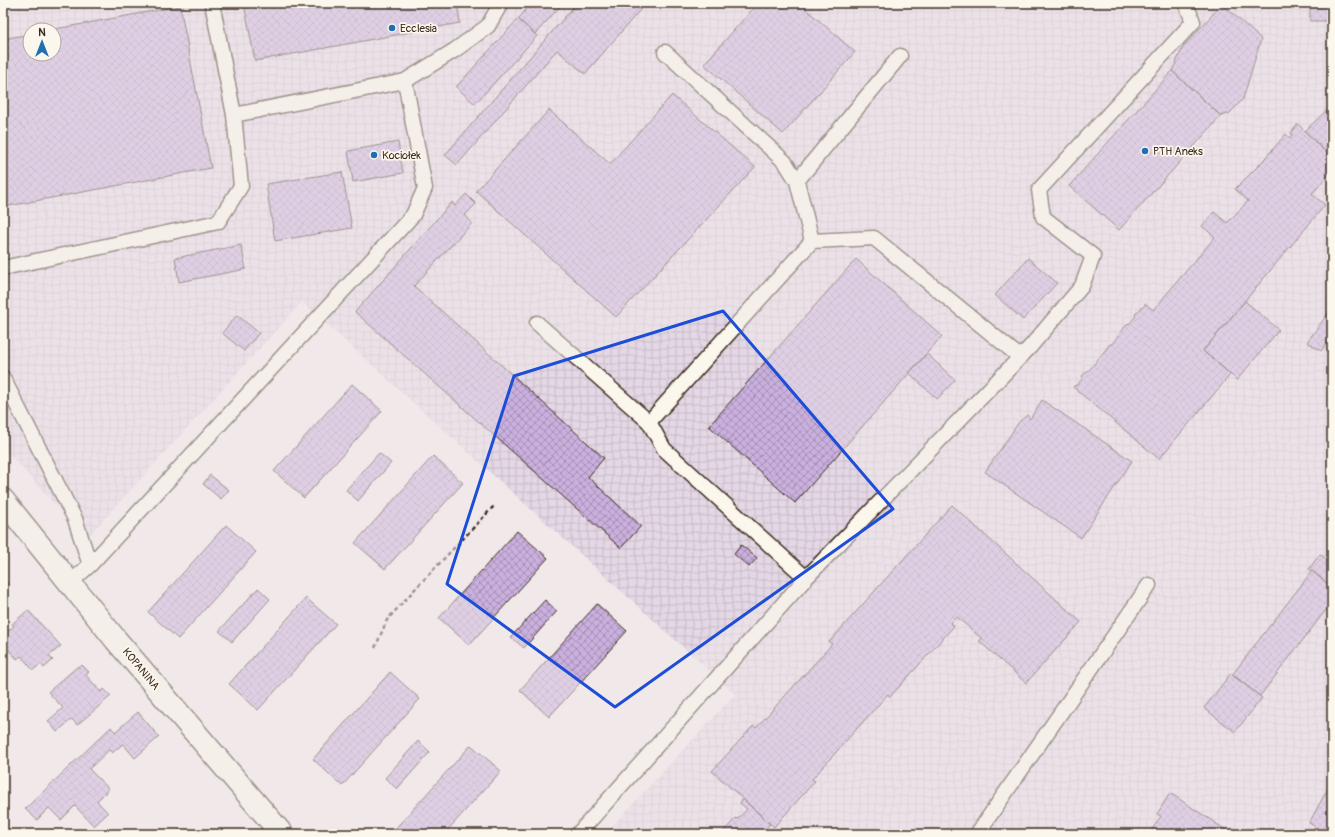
<svg xmlns="http://www.w3.org/2000/svg" width="1335" height="837" viewBox="0 0 1335 837" font-family="Pangolin,sans-serif">
<defs>
<pattern id="industrial-grid" width="8" height="8" patternUnits="userSpaceOnUse"><rect width="8" height="8" fill="#e5d8e6"/><path d="M0 4h8M4 0v8" fill="none" stroke="#c5bac5"/></pattern>
<pattern id="building-cross-hatch" width="8" height="8" patternUnits="userSpaceOnUse"><rect width="8" height="8" fill="#cab0de"/><path d="M0 0l8 8M0 8l8-8" fill="none" stroke="#a58fb3"/></pattern>
</defs>
<rect width="100%" height="100%" fill="#f1e9e9"/>
<filter id="ink" filterUnits="userSpaceOnUse"><feTurbulence type="fractalNoise" baseFrequency=".025" numOctaves="2"/><feDisplacementMap in="SourceGraphic" scale="8" xChannelSelector="R" yChannelSelector="G"/><feConvolveMatrix kernelMatrix="1 2 1 2 8 2 1 2 1" color-interpolation-filters="sRGB"/></filter>
<g filter="url(#ink)">
<path fill="url(#industrial-grid)" fill-rule="evenodd" d="M3 3H1332V834H605L735 694 302 302 86 539 3 447ZM30 30H54V54H30Z"/>
<path fill="url(#building-cross-hatch)" stroke="#3b2a1e" d="M244 3H457L460 23 255 61Z
M532 3H563L535 34 518 19Z
M577 3H646L585 74 557 50 457 165 445 155Z
M758 3H799L855 52 783 134 704 64Z
M1310 3H1332V21H1310Z
M1222 4 1261 39 1243 99 1230 113 1221 116 1172 71 1183 47Z
M180 6 211 168 3 207V39L30 34V54H54V30H50Z
M518 19 537 36 475 104 456 87Z
M1172 71 1221 116 1119 230 1069 186Z
M672 95 755 167 616 317 476 191 549 110 610 164Z
M1332 105V159L1305 131Z
M1298 124 1332 159V170L1312 194 1325 205 1203 351 1230 374V375L1159 459 1073 387 1075 385 1076 386 1083 378 1082 376 1091 368 1110 344H1112L1128 323 1129 324 1136 316 1135 314 1145 305V303L1153 310 1215 237 1202 226 1214 212 1227 223 1248 201 1235 189 1259 165 1286 134 1290 138 1292 135 1291 133Z
M398 142 403 173 353 182 348 151Z
M342 172 352 228 275 241 266 184Z
M466 194 476 204 465 215 472 223 414 286 604 458 588 477 641 526 621 548 355 312 452 202 455 206Z
M241 245 246 269 179 282 175 258Z
M1028 258 1057 283 1023 320 995 295Z
M856 259 942 336 795 503 709 426Z
M1245 301 1279 330 1237 380 1203 351Z
M1332 308V336L1321 351 1307 342Z
M237 315 259 333 244 351 222 333Z
M927 354 955 380 937 399 909 373Z
M352 384 382 411 304 498 274 471Z
M1042 400 1132 461 1081 538 985 472 1019 422 1027 415 1030 419Z
M379 453 391 463 358 501 346 490Z
M433 456 463 483 385 569 355 543Z
M210 475 229 490 221 499 203 484Z
M952 505 1081 622 1026 683 979 641 982 639 957 617 951 623 954 626 890 697 888 694 812 779 815 781 774 827 712 771 753 726 756 728 832 644 829 642Z
M226 525 256 552 178 639 148 612Z
M517 531 548 558 469 645 439 618Z
M741 545 757 558 749 567 734 554Z
M1320 554 1332 564V587L1309 569Z
M1312 571 1332 587V602L1260 696 1232 675Z
M3 578 8 584 3 589Z
M258 588 270 599 232 642 219 631Z
M306 598 336 624 258 710 229 684Z
M545 600 557 611 524 648 511 637Z
M597 604 627 631 549 717 520 690Z
M28 610 61 646 49 656 53 660 44 668 41 664 33 670 21 656 17 659 3 644V635L14 626 12 624Z
M82 665 89 672 86 675 101 692 104 689 111 696 77 725 72 719 57 732 48 721 63 708 48 692 78 666 79 668Z
M390 672 420 699 342 786 313 759Z
M1231 673 1262 698 1235 732 1204 708Z
M138 712 159 737 135 758 123 744 112 753 109 750 89 769 109 789 97 801 108 813 94 826 75 806 61 820 49 808 37 820 25 809 111 727 115 732Z
M418 741 430 752 397 789 385 778Z
M471 745 501 771 444 834H397L393 831Z
M1332 781V834H1328L1309 823Z
M1170 793 1232 834H1149L1161 816 1157 814Z
M743 799 770 824 761 834H721L736 818 738 819 747 809 740 803Z
M180 829 186 834H175Z"/>
<g fill="none" stroke-linecap="round" stroke-linejoin="round">
<defs>
<path id="service" d="M665 52 785 162 797 181 900 56
M405 81 455 50 488 26 501 3
M797 181 812 241
M3 268 218 222 241 186 234 115 212 3
M537 323 649 422 664 449 806 578
M3 378 75 519 90 565
M649 422 812 241 874 238 1020 357
M71 582 90 565 413 215 425 188 405 81 234 115
M578 834 806 578 1030 347 1082 286 1093 256 1043 217 1039 190 1193 22 1186 3
M977 834 1149 585"/>
<path id="tertiary" d="M3 500 116 640 282 834"/>
</defs>
<use href="#service" stroke="#3b2a1e" stroke-width="17"/>
<use href="#tertiary" stroke="#3b2a1e" stroke-width="25"/>
<path stroke="#3b2a1e" stroke-width="2.5" stroke-dasharray="4 3" stroke-linecap="butt" d="M375 648 387 620 415 589 494 506"/>
<use href="#service" stroke="#fbf7ec" stroke-width="14"/>
<use href="#tertiary" stroke="#fbf7ec" stroke-width="22"/>
</g>
</g>
<path d="M0 0H1335V837H0ZM723 311 893 509 615 707 447 584 514 376Z" fill="#f1e9e9" fill-opacity=".55" fill-rule="evenodd"/>
<path fill="none" stroke="#1d4ed8" stroke-width="3" stroke-linejoin="round" d="M723 311 893 509 615 707 447 584 514 376Z"/>
<g fill="#1f6fb2" stroke="#fbf7ec" stroke-width="1.5">
<circle cx="392" cy="28" r="4"/>
<circle cx="1145" cy="151" r="4"/>
<circle cx="374" cy="155" r="4"/>
</g>
<g text-anchor="middle" dominant-baseline="central" stroke-width="3.5" stroke-linejoin="round" paint-order="stroke">
<g font-size="11" fill="#3b2a1e" stroke="#fbf7ec" text-anchor="start">
<text x="400" y="28">Ecclesia</text>
<text x="1153" y="151">PTH Aneks</text>
<text x="382" y="155">Kociołek</text>
</g>
<g font-size="11" fill="#3b2a1e" stroke="#fbf7ec">
<text transform="translate(141 669) rotate(50)">KOPANINA</text>
</g>
</g>
<rect width="1335" height="837" fill="none" stroke="#fbf7ec" stroke-width="16"/>
<rect x="8" y="8" width="1319" height="821" fill="none" stroke="#3b2a1e" stroke-width="1.5" filter="url(#ink)"/>
<g transform="translate(42 42)"><circle r="19" fill="#fbf7ec" stroke="#aea59a"/>
<path d="M0-3L7 15L0 10L-7 15Z" fill="#1f6fb2"/>
<text y="-6" font-size="11" font-weight="bold" text-anchor="middle" fill="#3b2a1e">N</text>
</g>
</svg>
